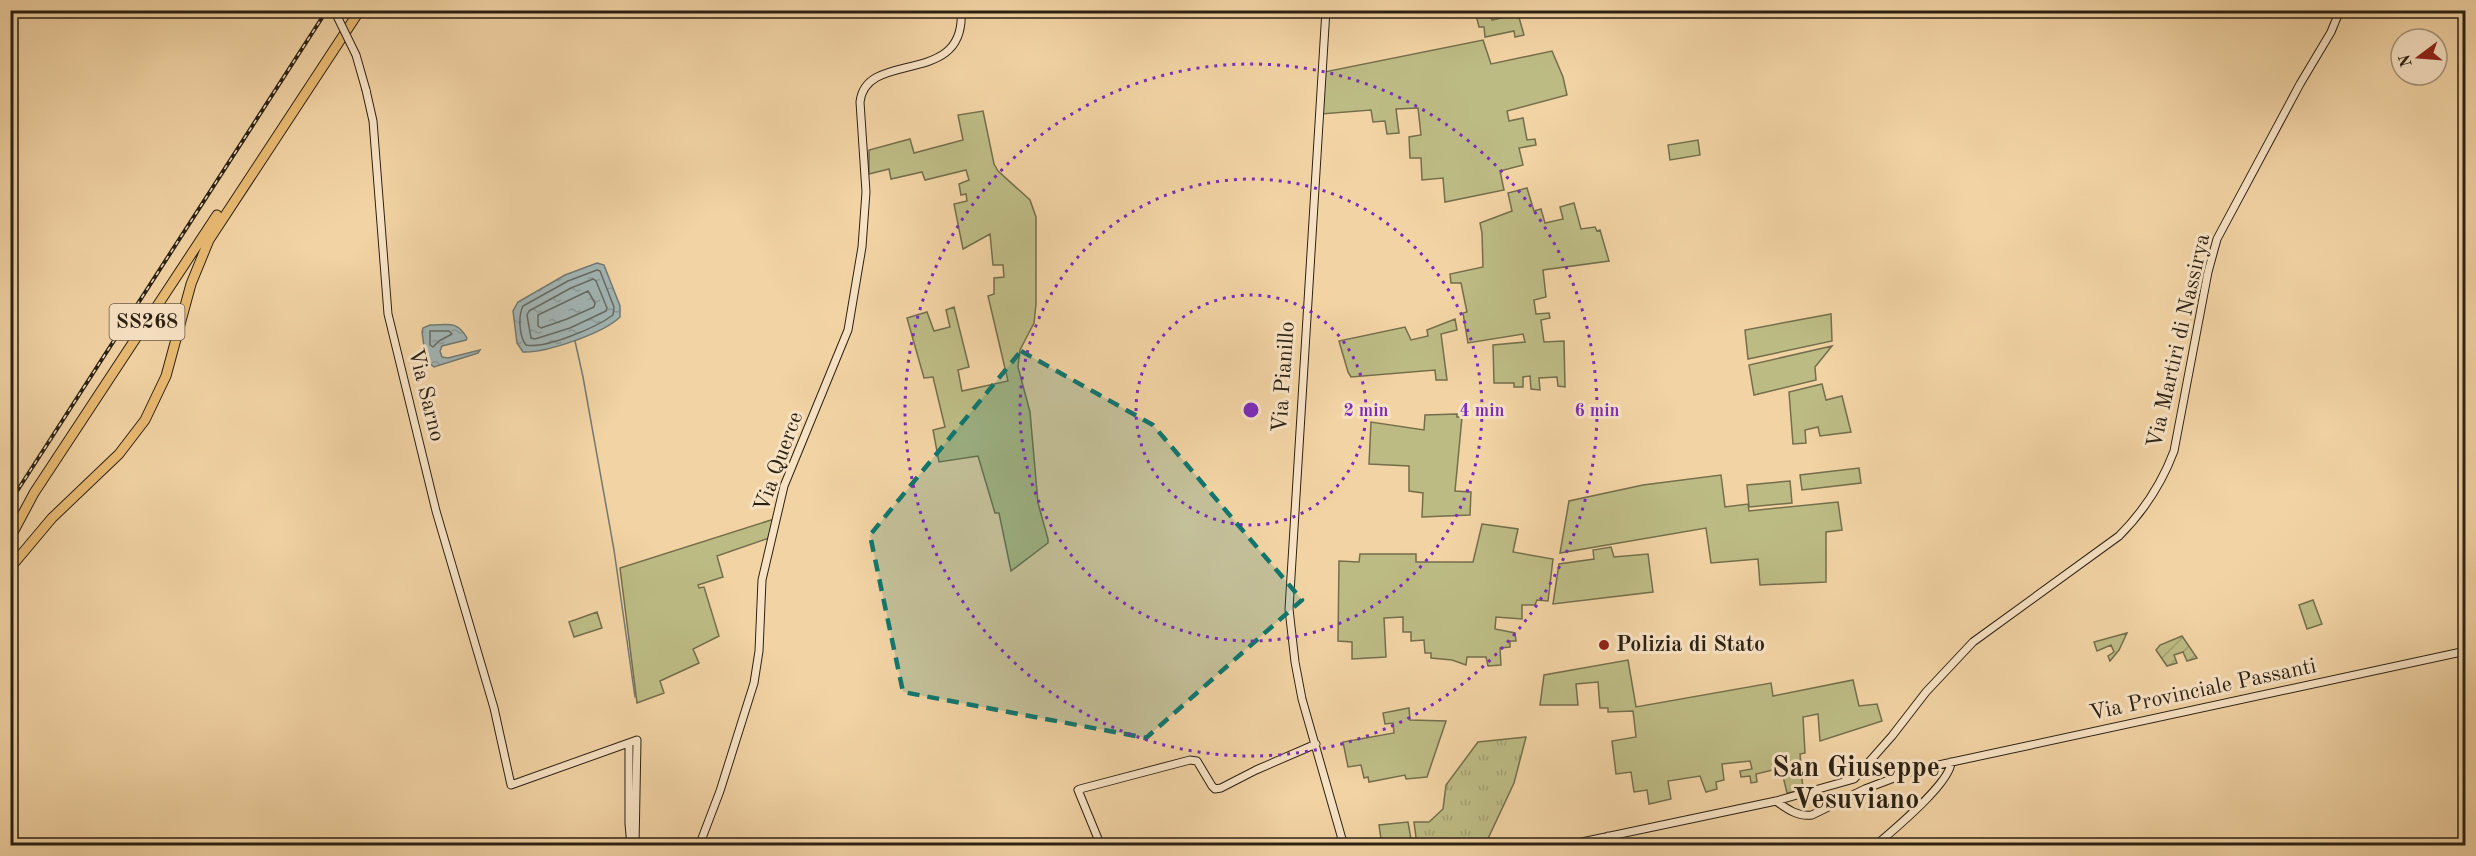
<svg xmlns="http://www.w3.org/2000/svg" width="2476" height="856" viewBox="0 0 2476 856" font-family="'Old Standard TT',serif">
<defs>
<pattern id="park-tufts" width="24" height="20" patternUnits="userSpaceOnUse" patternTransform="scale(1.5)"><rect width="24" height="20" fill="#bdbb84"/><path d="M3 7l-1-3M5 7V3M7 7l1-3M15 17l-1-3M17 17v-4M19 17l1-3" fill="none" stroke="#a3a071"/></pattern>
<pattern id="garden-furrows" width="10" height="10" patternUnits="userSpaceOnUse" patternTransform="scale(1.5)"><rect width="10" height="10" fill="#bdbb84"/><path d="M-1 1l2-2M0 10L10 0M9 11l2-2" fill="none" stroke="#a3a071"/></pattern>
<pattern id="water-ripples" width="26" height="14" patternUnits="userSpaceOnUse" patternTransform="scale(1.5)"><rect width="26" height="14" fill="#a1b4b3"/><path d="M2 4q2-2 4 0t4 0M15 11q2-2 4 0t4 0" fill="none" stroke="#8b9a99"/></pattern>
</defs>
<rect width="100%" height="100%" fill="#f2d3a4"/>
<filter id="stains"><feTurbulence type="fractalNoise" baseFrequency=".00333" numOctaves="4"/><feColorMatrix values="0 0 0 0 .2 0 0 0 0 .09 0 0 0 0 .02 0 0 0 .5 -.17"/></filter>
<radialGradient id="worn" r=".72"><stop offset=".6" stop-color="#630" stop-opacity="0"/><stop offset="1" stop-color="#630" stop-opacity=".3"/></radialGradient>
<path fill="#bdbb84" stroke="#746e4c" stroke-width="1.5" d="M1475 11H1490L1492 20 1518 14 1524 35 1515 37 1514 31 1485 37 1484 27H1479Z
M1483 40 1491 64 1552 51 1563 77 1567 95 1507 111 1509 121 1523 118 1527 140 1535 139 1536 145 1519 148 1523 165 1500 171 1504 190 1445 202 1443 178 1422 180 1421 158H1410L1409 137 1421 135 1418 108 1396 109 1399 133 1387 134 1385 121 1373 122 1371 110 1321 114 1324 72Z
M983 111 994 164 998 171 1030 200 1036 217V304L1034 323 1020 350 1018 367 1030 412 1038 503 1048 539V543L1011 571 999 513H995L978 456 939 462 933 430 945 427 933 377 924 378 907 318 927 312 934 331 950 327 946 310 954 307 969 367 958 370 962 391 1008 381 988 296 994 294V278L1004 277 1003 265H993L990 234 963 249 954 204 967 201 966 194 961 195 959 184 969 180 966 170 925 180 922 172 891 179 889 169 869 174V150L910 139 914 153 963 140 958 115Z
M1698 140 1700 155 1670 160 1668 145Z
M1527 188 1534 211 1541 209 1545 223 1563 219 1560 207 1574 203 1581 229 1595 227 1597 231 1600 230 1609 261 1543 270 1546 297 1534 300 1536 314 1549 313 1550 318 1541 320 1544 342 1564 341 1565 387 1558 386 1557 377 1539 378 1540 390 1531 389 1530 376 1523 377V387H1514V383H1494L1493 345 1525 342 1523 334 1468 343 1463 313 1467 312 1461 283H1451L1450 274 1483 267 1482 233 1480 223 1512 211 1508 193Z
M1831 314 1832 341 1748 359 1745 330Z
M1455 319 1457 330 1441 334 1447 380H1436L1435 370 1351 377 1348 372 1339 341 1405 327 1411 340 1428 336 1427 330Z
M1832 346 1815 367 1816 380 1754 395 1749 365Z
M1822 384 1826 400 1842 396 1851 432 1820 436 1818 427 1805 430 1806 443 1793 444 1789 392Z
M1457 414V417H1462L1455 491 1471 492 1470 515 1422 517 1423 493 1409 491V466L1369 464 1371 422 1424 430 1425 415Z
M1859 468 1861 483 1802 490 1800 475Z
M1721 475 1725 507 1748 504 1749 511 1838 502 1842 530 1826 532V582L1760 585 1758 559 1711 563 1706 528 1560 553 1569 501 1643 485Z
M1790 481 1792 503 1749 507 1747 485Z
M771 520H773L769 538 717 556 723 577 698 585 699 588 704 587 719 636 693 649 699 663 660 681 664 693 637 703 620 568Z
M1482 524 1518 529 1513 552 1553 559 1548 601 1537 600 1535 605H1522V619L1496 617 1495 629 1515 633 1516 641H1510V647L1500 648 1501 665 1488 666 1486 657H1467L1466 665 1452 660 1431 658V653H1425L1424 640 1411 641V632H1403V617L1384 618 1386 657 1352 659V642L1338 641 1339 561 1359 562 1360 554H1416V562H1473Z
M1611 547 1614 557 1648 554 1653 592 1553 604 1559 564 1594 559 1593 550Z
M2313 600 2322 624 2307 629 2299 605Z
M597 612 602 628 574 637 569 622Z
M2127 633 2119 650 2110 661 2108 656 2114 652 2111 645 2097 651 2094 642Z
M1628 660 1636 707 1771 683 1773 696 1853 680 1859 706 1877 704 1882 721 1820 741 1818 714 1803 717 1805 753 1800 754 1803 790 1787 793 1781 768 1756 774 1757 782 1751 783 1750 776 1741 777 1740 771 1752 769 1750 761 1722 764 1724 780 1716 782 1717 789 1706 792 1700 776 1668 781 1671 799 1649 804 1647 790 1634 792 1631 772 1616 774 1612 741 1636 737 1633 711 1608 712V708H1600L1598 682 1576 684 1578 705H1540L1544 675Z
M1409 708 1410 720 1446 721 1427 777 1406 779 1405 775 1369 782 1368 777 1364 778 1361 765 1348 767 1343 742 1394 733 1393 723 1385 724 1383 713Z
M1408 822 1412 845H1368V843L1381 839 1379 825Z"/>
<path fill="url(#park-tufts)" stroke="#746e4c" stroke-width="1.5" d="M1526 737 1514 783 1485 845H1417L1414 822H1429L1443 809 1446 785 1478 742Z"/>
<path fill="url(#garden-furrows)" stroke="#746e4c" stroke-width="1.5" d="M2182 636 2197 658 2187 661 2183 652 2174 655 2177 663 2167 666 2156 650 2160 645Z"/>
<path fill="url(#water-ripples)" stroke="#727973" stroke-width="1.5" d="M597 263 604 265 620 306V317C604 333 546 353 523 352L517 343 513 311 518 302 565 275Z
M430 325C448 325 457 320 467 338L466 340 442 346 440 351 442 357 448 358 480 350 478 353 434 367 426 360 422 332 423 328Z"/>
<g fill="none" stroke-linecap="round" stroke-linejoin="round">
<path stroke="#666a63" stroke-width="1.5" d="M597 270 600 271 614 307 613 315C597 327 546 349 526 345 519 336 518 316 523 306L568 281Z
M593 279 596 281 607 308 606 311 570 328 535 339 531 338 527 315 529 311 571 288Z
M588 291 595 303 594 307 567 319 541 328 538 326V315Z
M430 331H449L452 334 439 341 433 347 430 345Z"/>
<path stroke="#727973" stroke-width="1.5" d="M575 341 583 377 614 550 635 697"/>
<defs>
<path id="secondary" d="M1326 10 1289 609 1295 662 1302 699 1344 846
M366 90 373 121 388 314 436 511 494 708 511 785 637 740 635 846
M629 743V824L631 846
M1776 801C1787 809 1798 817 1812 815L1865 789 1915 770 2466 651
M1608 836 1611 846
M699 846 720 791 754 683 759 651 762 580 784 486 848 330 862 247 866 192 860 102C866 48 967 89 961 10
M1101 846 1078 790 1080 789 1190 760 1197 761 1212 786 1215 789 1221 788 1256 770 1316 744
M1563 846 1776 801 1854 779 1892 736 1926 692 1973 642 2119 536C2143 512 2162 483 2174 451L2208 272 2217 239 2300 84 2331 32 2340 10
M1875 846C1892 831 1951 783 1951 762"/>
<path id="highway" d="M10 538 34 493 217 215
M10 568 52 518 119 454 145 420 166 376 191 284 209 240 360 10"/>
</defs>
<use href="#secondary" stroke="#2b2113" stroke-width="9"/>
<use href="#highway" stroke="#2b2113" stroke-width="11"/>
<use href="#secondary" stroke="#f7e2c4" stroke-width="7"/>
<use href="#highway" stroke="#e9ba72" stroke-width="9"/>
<defs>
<path id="rail" d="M10 502 327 10"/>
</defs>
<use href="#rail" stroke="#2b2113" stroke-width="4"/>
<use href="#rail" stroke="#f7e2c4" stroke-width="1.5" stroke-dasharray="4.5" stroke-linecap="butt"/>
<defs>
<path id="secondary-bridge" d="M334 10 356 55 366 90"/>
</defs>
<use href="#secondary-bridge" stroke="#2b2113" stroke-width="9" stroke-linecap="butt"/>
<use href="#secondary-bridge" stroke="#f7e2c4" stroke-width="7"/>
</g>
<path fill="#0f766e" fill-opacity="0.2" stroke="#0f766e" stroke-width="4.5" stroke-dasharray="12 8" stroke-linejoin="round" d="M1021 351 1153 425 1302 600 1146 738 903 692 870 535Z"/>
<g fill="none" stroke="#7b2cbf" stroke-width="3" stroke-dasharray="3 6">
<circle cx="1251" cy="410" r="115"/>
<circle cx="1251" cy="410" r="231"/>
<circle cx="1251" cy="410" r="346"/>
</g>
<circle fill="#8f2418" stroke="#f7e2c4" stroke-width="2" cx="1604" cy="645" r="6"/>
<g text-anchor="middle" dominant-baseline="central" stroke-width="6" stroke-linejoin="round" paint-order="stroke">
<rect fill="#f7e2c4" stroke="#685b48" stroke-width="1.5" x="109.5" y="304" width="75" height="36" rx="4.5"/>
<g font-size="21" font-weight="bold" fill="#2b2113">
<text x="147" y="322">SS268</text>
</g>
<g font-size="22" fill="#2b2113" stroke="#f7e2c4">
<text transform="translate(2179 341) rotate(-77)">Via Martiri di Nassirya</text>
<text transform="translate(1284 377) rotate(-86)">Via Pianillo</text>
<text transform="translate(426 395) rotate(76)">Via Sarno</text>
<text transform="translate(779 462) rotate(-70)">Via Querce</text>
<text transform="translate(2203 690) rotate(-12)">Via Provinciale Passanti</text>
</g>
<g font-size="22" font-weight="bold" fill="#2b2113" stroke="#f7e2c4" text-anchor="start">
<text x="1616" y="645">Polizia di Stato</text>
</g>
<g font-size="28" font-weight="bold" fill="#2b2113" stroke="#f7e2c4">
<text x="1856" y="769">San Giuseppe<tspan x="1856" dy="32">Vesuviano</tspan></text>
</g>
</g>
<circle cx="1251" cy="410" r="9" fill="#7b2cbf" stroke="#f7e2c4" stroke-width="3"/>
<g font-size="18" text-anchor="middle" font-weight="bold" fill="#7b2cbf" stroke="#f7e2c4" stroke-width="6" stroke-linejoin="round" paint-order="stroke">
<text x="1366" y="416">2 min</text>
<text x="1482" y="416">4 min</text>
<text x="1597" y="416">6 min</text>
</g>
<rect width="2476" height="856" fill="none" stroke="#f2d3a4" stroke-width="36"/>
<rect x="12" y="12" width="2452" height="832" fill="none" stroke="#2b2113" stroke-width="3"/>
<rect x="18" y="18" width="2440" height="820" fill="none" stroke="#2b2113" stroke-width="1.5"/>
<g transform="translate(2419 57) rotate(254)"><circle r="28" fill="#f7e2c4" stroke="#a5957d" stroke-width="1.5"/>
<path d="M0-4.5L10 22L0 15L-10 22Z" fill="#8f2418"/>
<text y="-9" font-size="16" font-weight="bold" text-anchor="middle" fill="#2b2113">N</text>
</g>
<rect width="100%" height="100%" filter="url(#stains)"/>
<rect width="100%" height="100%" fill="url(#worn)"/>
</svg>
